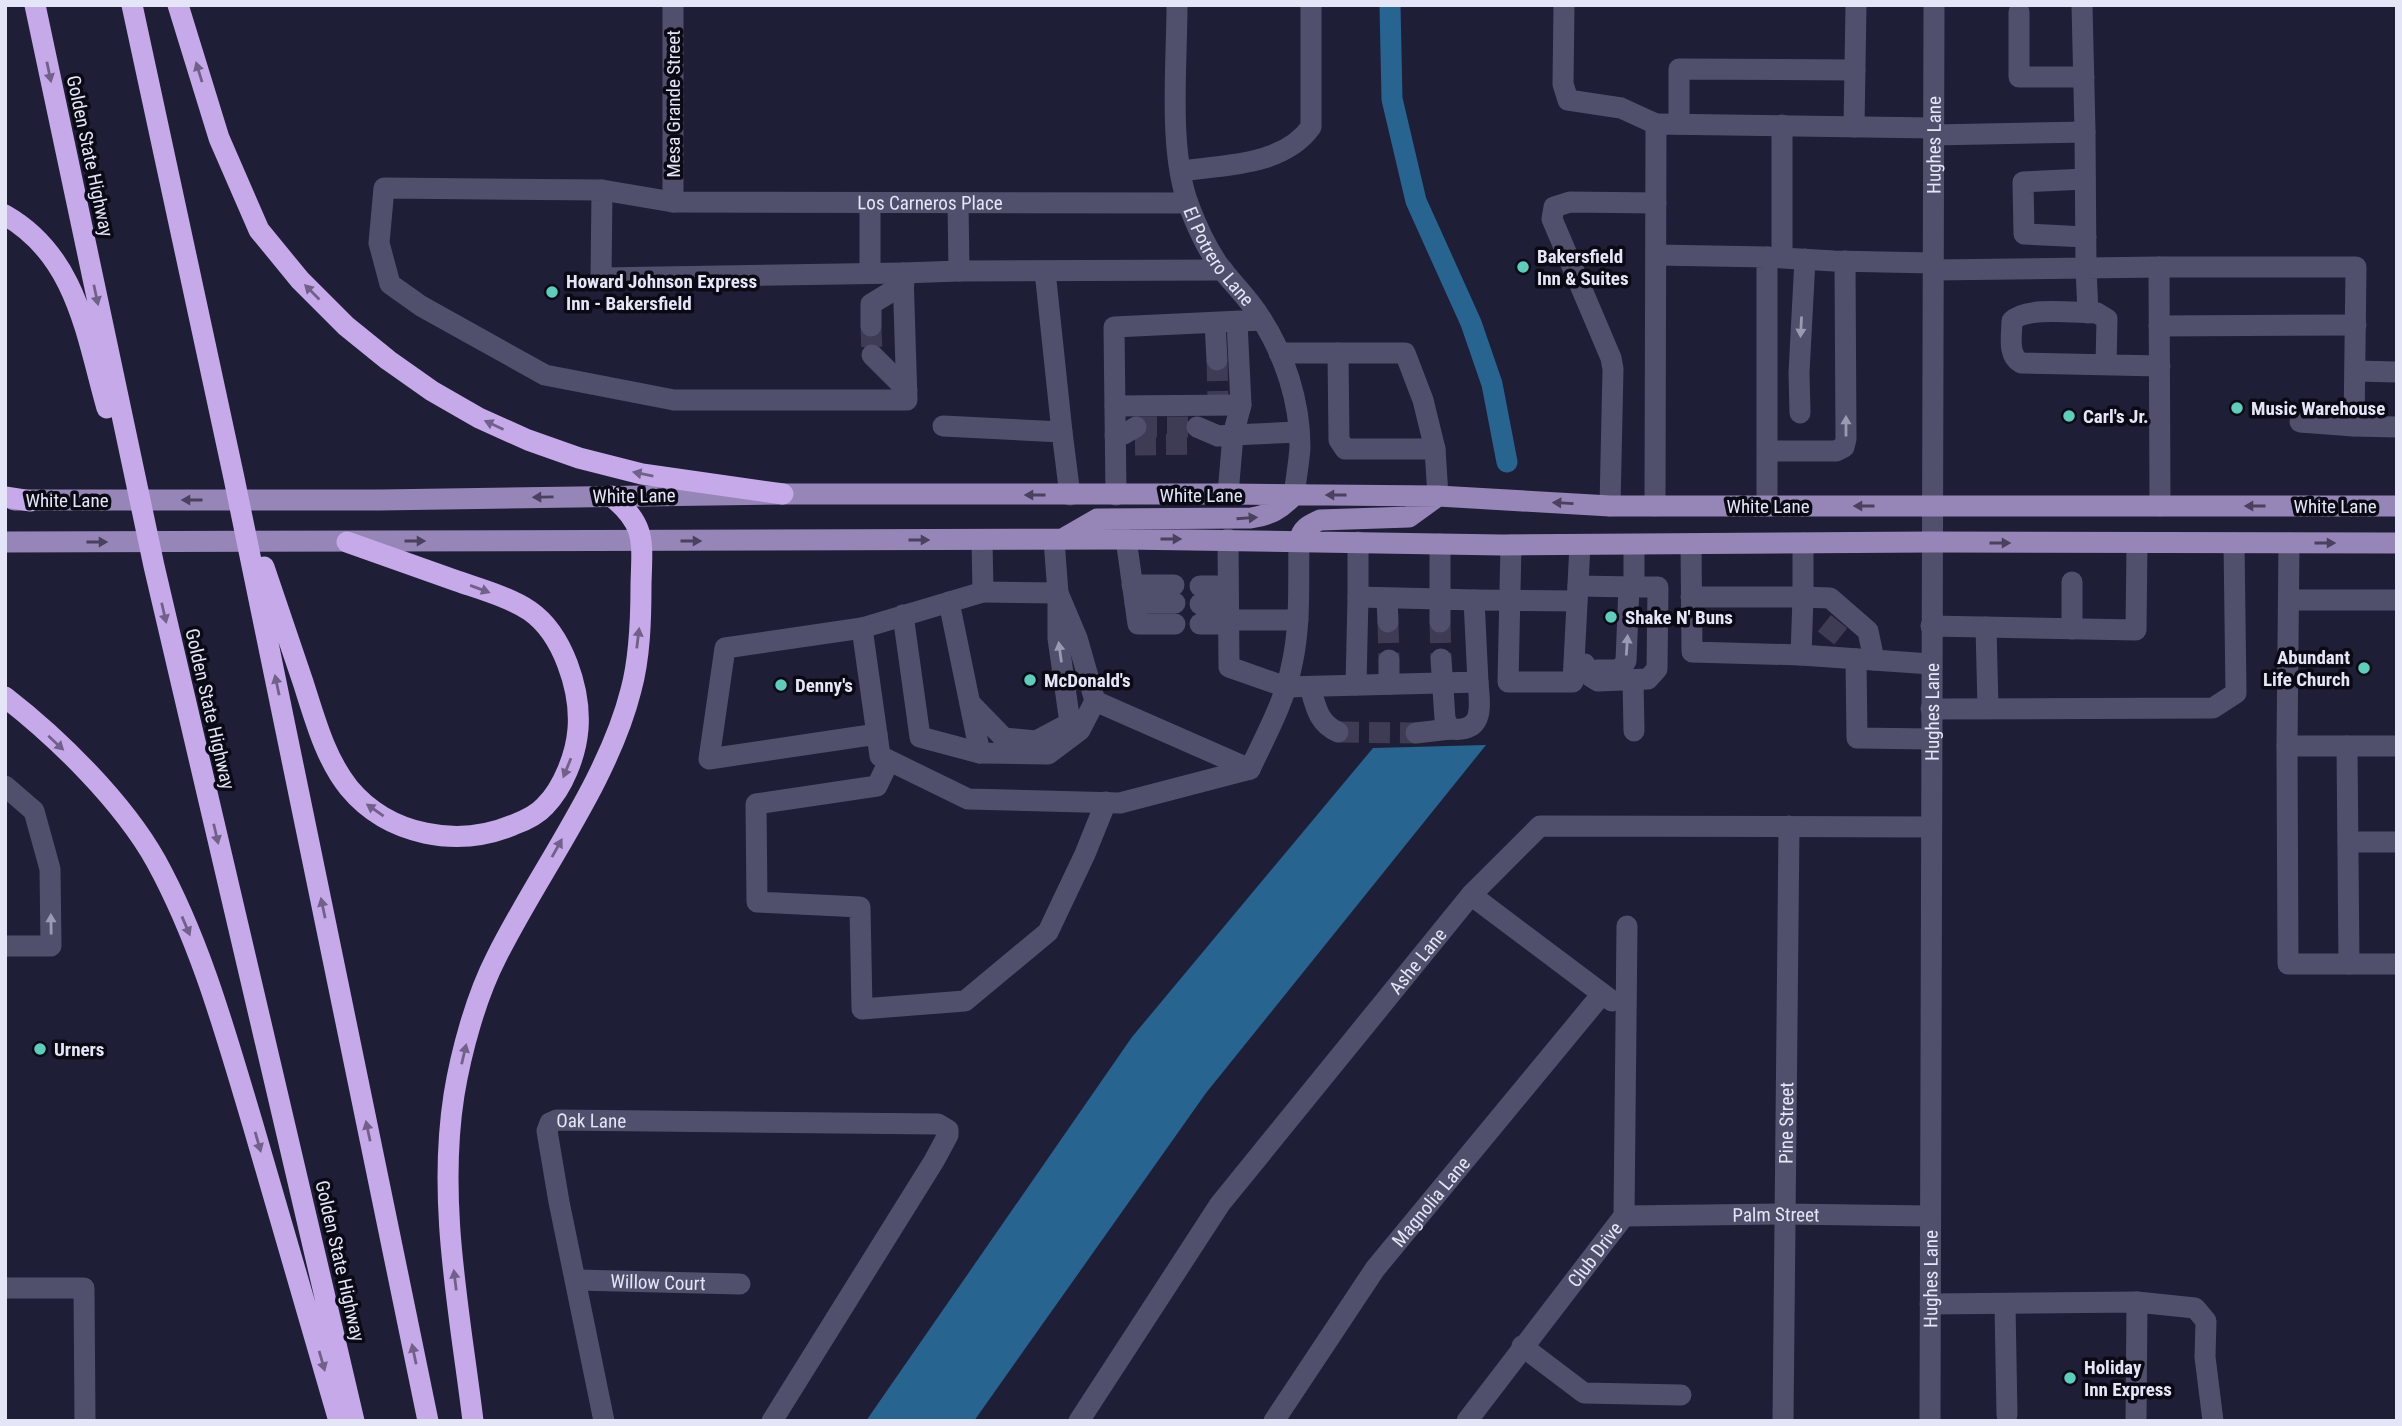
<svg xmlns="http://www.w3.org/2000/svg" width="2402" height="1426" viewBox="0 0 2402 1426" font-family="'Roboto Condensed',sans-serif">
<rect width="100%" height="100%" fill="#1f1e37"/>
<path fill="#276490" d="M1486 745 1206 1093 974 1421H866L1132 1037 1373 748Z"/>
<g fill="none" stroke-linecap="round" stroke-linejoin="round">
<path stroke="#276490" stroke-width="21" d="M1390 5 1392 99 1416 201 1471 323 1492 384 1507 462"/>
<path stroke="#3d3c54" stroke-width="21" stroke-dasharray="21 10" stroke-linecap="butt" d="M871 326 872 355
M1217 360 1218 398
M1136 427H1197
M1135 445 1197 444
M1388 622 1389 660
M1440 622 1441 659
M1826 638 1842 618
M1338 732 1416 733"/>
<g stroke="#50506d" stroke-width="21">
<path d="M673 5V202"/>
<path id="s1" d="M1177 5C1177 65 1168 151 1189 206 1197 227 1207 249 1220 267 1233 284 1249 299 1260 317 1285 355 1300 402 1300 447 1299 463 1296 479 1294 495"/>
<path d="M1564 5 1563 84 1568 100 1621 108 1656 124"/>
<path d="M2082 5 2085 132"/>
<path d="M2019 12V77H2084"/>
<path d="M1679 124V69L1855 70"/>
<path d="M1782 125V256"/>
<path d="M1854 127 1856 5"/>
<path d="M1181 171C1224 165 1283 166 1311 127V5"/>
<path d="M2085 179 2023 182 2024 234 2086 237"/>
<path d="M384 188 602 190 601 278 903 273 907 400H674L545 375 421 306 390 284 379 243Z"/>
<path id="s2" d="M602 190 673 202 1188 203"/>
<path d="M870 203V273"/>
<path d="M1656 255 1767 257V506"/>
<path d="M1767 257 1834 261 1933 263"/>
<path d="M1933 270 2086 268 2085 132 1933 135"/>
<path d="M959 271 1223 270"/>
<path d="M1045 271 1062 432"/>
<path d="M903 273 959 271 958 203"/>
<path d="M2088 313 2086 268 2159 267"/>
<path d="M1237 322 1241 405 1233 435 1298 432"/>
<path d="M1215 323 1217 360"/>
<path d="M871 326V304L904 284"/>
<path d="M2159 326 2356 325"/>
<path d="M1279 353H1405L1423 400 1435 449 1438 496"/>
<path d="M1338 353 1339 440 1345 449H1435"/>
<path d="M872 355 907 390"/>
<path d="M2106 365 2107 319 2097 313C2076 313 2026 306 2012 321 2012 335 2007 355 2021 363L2160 366"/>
<path d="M2356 371 2397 372"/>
<path d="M1115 406 1241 405"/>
<path d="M1800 413 1799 373 1805 259"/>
<path d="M2300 422 2354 426"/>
<path d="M943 426 1062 432 1070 495"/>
<path d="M1197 427 1218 436 1233 435 1228 494"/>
<path d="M1115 435 1124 434 1136 427"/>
<path d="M1768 451H1836L1844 447 1846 439 1845 261"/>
<path d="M1116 495 1114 327 1262 320"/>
<path d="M1610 506 1613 369 1611 358 1552 219 1554 207 1570 202 1656 203"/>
<path d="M1655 506 1656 124 1933 128"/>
<path d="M2160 506 2159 267H2356L2354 426 2397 427"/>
<path d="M1126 539 1138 624H1175"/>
<path d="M1228 539 1229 667 1286 687 1478 682 1474 600 1440 599V622"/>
<path d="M982 540 983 592 862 628 880 756 968 799 1120 803 1250 769"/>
<path d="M1358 542V597L1440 599V544"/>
<path d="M2289 543 2287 746H2397"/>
<path d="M1691 544 1692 652 1801 655 1931 664"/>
<path d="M1511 545 1508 682H1573L1580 545"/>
<path d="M1132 585H1174"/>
<path d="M1200 586H1228"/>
<path d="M1578 586 1634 587"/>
<path d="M983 592 1058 593 1054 540"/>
<path d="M1058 593 1077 638 1095 701 1250 769"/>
<path d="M1691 597H1803V543"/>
<path d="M1387 599 1388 622"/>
<path d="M1474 600 1577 601"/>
<path d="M2289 600H2397"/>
<path d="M949 602 980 753"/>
<path d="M1135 603H1175"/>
<path d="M1200 604H1228"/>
<path d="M903 615 920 737 980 753 1048 754 1080 730 1095 701"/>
<path d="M1229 620H1298"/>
<path d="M1200 624H1228"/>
<path d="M1931 626 2136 630 2137 543"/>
<path d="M1986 627 1988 708"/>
<path d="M862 628 725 648 709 759 877 734"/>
<path d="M2072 629V582"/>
<path d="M1801 655 1803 597 1830 598 1868 631 1874 660"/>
<path d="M1441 659 1445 719 1450 729C1485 733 1480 707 1478 682"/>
<path d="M1856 659 1857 738 1931 739"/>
<path d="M1389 660V684"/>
<path d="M1585 664 1590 676 1598 681 1648 679 1657 669 1658 587H1634V545"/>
<path d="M1597 670H1620L1626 661 1629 587"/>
<path d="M1633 680 1634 731"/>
<path d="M1356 685 1358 597"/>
<path d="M1310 687C1316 707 1318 723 1338 732"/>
<path d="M970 703 1004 738 1036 741 1070 723 1058 638V602"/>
<path d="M1931 709 2213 708 2236 693 2234 543"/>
<path d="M1416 733 1450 729"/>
<path d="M2287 746 2288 964H2349L2347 746"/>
<path d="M889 761 877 786 756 804 757 902 860 907 862 1009 965 1001 1048 932 1085 854 1106 802"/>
<path d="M1250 769C1266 735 1285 701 1292 664 1301 624 1298 582 1299 541"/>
<path d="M5 786 34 811 50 869 51 946H5"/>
<path d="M2348 842H2397"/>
<path d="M1471 895 1612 1001"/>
<path d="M2349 964H2397"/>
<path id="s3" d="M1624 1216 1784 1214 1929 1216"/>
<path id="s4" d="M576 1280 740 1284"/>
<path d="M5 1288H84L85 1421"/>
<path d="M2137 1302 2195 1308 2206 1321 2205 1357 2213 1421"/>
<path d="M1930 1304 2137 1302 2136 1421"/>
<path d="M2005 1305 2007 1415"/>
<path d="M1522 1346 1584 1393 1681 1395"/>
<path id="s5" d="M604 1421 559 1202 547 1131 550 1123 557 1120 938 1124 948 1130V1135L934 1161 772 1421"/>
<path id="s6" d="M1079 1421 1220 1204 1471 895 1540 826 1931 827"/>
<path id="s7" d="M1274 1421 1375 1269 1602 994"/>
<path id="s8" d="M1467 1421 1624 1216 1627 926"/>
<path id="s9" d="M1783 1421 1789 826"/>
<path id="s10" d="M1930 1421 1934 5"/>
</g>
<path stroke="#9685b7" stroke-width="21" d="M14 500H380L783 494H1228L1438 496 1610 506H2397
M1064 538 1097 519 1251 518C1270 515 1281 509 1294 495
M1299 541C1302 528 1309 525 1320 520L1409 517 1438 496
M5 542 1126 539 1502 545 1931 542 2397 543"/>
<path stroke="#c5a9e8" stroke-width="21" d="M35 5 154 566 354 1421
M132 5 234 478 428 1421
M178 5 219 138 259 230 300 280 346 326 388 360 432 391 479 418 528 440 579 458 642 474 783 494
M5 215C77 256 86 335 107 408
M5 497 31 501
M264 567C277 605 290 644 303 682 315 719 325 758 349 788 389 836 458 848 513 825 524 821 537 815 545 806 563 788 576 755 578 729 581 690 563 634 530 611 509 597 480 589 457 581 420 568 383 555 347 542
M5 697C58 738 123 802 156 861 201 943 226 1035 253 1125 281 1223 310 1322 339 1421
M473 1421C460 1313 437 1204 454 1095 461 1052 476 997 496 958 538 873 608 782 631 690 640 657 641 619 641 585 642 542 647 525 611 496"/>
</g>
<defs><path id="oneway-solid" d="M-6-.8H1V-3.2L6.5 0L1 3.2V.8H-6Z" transform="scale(1.75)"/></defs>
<g fill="#716189">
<use href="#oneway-solid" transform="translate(49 72) rotate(78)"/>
<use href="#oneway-solid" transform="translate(199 72) rotate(-107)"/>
<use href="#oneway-solid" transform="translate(312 292) rotate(-135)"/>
<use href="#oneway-solid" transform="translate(96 295) rotate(78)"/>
<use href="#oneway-solid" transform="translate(494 425) rotate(-155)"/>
<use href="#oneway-solid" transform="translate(643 474) rotate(-169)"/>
<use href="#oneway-solid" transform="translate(480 589) rotate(20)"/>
<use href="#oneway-solid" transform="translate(164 613) rotate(77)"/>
<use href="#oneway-solid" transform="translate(638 638) rotate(-83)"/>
<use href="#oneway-solid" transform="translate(277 685) rotate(-102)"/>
<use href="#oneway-solid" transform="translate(56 743) rotate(43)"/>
<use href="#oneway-solid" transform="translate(567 768) rotate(112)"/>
<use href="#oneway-solid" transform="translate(375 810) rotate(-145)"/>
<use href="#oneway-solid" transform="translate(216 834) rotate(77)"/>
<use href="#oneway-solid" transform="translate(557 848) rotate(-61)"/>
<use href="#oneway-solid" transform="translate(323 908) rotate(-102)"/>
<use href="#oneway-solid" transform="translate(186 926) rotate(67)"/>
<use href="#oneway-solid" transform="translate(464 1054) rotate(-77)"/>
<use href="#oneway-solid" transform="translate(368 1131) rotate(-102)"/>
<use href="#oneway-solid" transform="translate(258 1142) rotate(74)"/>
<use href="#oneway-solid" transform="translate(455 1280) rotate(-97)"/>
<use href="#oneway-solid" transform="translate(414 1354) rotate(-102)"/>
<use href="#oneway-solid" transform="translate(322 1361) rotate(74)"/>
</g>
<g fill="#9a9ab2">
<use href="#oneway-solid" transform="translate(1801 327) rotate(93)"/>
<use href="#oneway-solid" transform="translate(1846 426) rotate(-90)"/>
<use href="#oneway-solid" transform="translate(1627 645) rotate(-86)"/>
<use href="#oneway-solid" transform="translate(1060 652) rotate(-98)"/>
<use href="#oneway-solid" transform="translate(51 924) rotate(-91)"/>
</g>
<g fill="#49415e">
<use href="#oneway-solid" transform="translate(1035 495) rotate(-180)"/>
<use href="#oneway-solid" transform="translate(1336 495) rotate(-180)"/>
<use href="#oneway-solid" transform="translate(543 497) rotate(179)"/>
<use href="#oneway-solid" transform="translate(192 500) rotate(180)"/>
<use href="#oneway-solid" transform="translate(1563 503) rotate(-177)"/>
<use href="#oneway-solid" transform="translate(1864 506) rotate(-180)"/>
<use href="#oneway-solid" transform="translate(2255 506) rotate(180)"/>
<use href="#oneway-solid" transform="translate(1247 518) rotate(-4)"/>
<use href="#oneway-solid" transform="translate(1171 539)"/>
<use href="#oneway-solid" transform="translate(919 540)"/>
<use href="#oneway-solid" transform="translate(415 541)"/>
<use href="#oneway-solid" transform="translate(691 541)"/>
<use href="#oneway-solid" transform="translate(97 542)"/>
<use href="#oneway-solid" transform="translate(2000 543)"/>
<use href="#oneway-solid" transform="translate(2325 543)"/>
</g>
<g fill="#5bcebc" stroke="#0a0a15" stroke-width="2.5">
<circle cx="1523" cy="267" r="7"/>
<circle cx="552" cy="292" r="7"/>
<circle cx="2237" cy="408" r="7"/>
<circle cx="2069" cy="416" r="7"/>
<circle cx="1611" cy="617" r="7"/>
<circle cx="2364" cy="668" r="7"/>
<circle cx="1030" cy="680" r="7"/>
<circle cx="781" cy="685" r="7"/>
<circle cx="40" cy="1049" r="7"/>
<circle cx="2070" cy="1378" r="7"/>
</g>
<g text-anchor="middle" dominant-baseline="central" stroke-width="7" stroke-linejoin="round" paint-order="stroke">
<g font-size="19" fill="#e4e5f6" stroke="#0a0a15">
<text transform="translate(673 104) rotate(-90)">Mesa Grande Street</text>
<text stroke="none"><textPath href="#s10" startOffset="1276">Hughes Lane</textPath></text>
<text transform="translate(90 156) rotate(78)">Golden State Highway</text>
<text stroke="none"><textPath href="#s2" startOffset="329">Los Carneros Place</textPath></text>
<text stroke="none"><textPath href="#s1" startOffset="261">El Potrero Lane</textPath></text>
<text x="1201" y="495">White Lane</text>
<text transform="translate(634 496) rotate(-1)">White Lane</text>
<text x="67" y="500">White Lane</text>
<text x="1768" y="506">White Lane</text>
<text x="2335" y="506">White Lane</text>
<text transform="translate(210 709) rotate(77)">Golden State Highway</text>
<text stroke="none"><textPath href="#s10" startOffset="709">Hughes Lane</textPath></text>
<text stroke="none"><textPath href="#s6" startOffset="572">Ashe Lane</textPath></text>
<text stroke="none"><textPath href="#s5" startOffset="346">Oak Lane</textPath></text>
<text stroke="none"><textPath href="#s9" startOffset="298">Pine Street</textPath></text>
<text stroke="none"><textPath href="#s7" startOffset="270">Magnolia Lane</textPath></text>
<text stroke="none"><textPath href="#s3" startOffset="152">Palm Street</textPath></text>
<text stroke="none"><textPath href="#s8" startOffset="210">Club Drive</textPath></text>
<text transform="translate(340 1261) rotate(77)">Golden State Highway</text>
<text stroke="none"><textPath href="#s10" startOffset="142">Hughes Lane</textPath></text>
<text stroke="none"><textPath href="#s4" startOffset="82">Willow Court</textPath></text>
</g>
<g font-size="19" font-weight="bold" fill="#e4e5f6" stroke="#0a0a15" text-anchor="start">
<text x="1537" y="256">Bakersfield<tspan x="1537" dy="22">Inn &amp; Suites</tspan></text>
<text x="566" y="281">Howard Johnson Express<tspan x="566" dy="22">Inn - Bakersfield</tspan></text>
<text x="2251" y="408">Music Warehouse</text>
<text x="2083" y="416">Carl's Jr.</text>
<text x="1625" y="617">Shake N' Buns</text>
<text x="2350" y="657" text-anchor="end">Abundant<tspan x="2350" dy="22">Life Church</tspan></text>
<text x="1044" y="680">McDonald's</text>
<text x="795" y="685">Denny's</text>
<text x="54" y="1049">Urners</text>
<text x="2084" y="1367">Holiday<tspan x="2084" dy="22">Inn Express</tspan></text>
</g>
</g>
<rect width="2402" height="1426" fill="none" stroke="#e4e5f6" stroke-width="14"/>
</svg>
